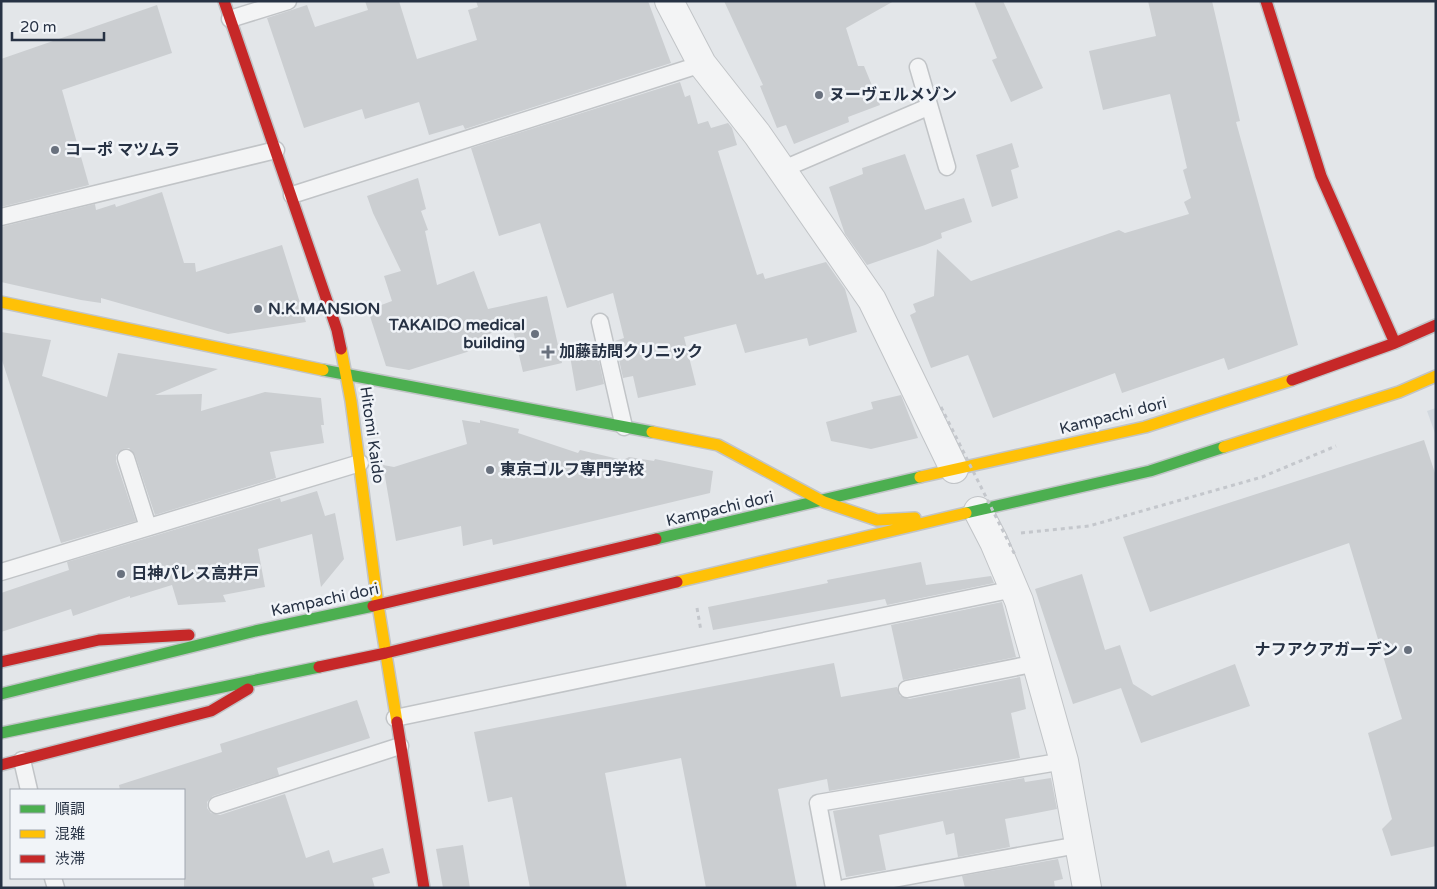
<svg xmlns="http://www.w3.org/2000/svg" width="1437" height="889" viewBox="0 0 1437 889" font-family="'Varela Round','Noto Sans JP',sans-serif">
<rect width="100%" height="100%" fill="#e3e6e9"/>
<path fill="#d3d9df" d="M1436 408V436L1427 411Z"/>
<path fill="#cbced1" d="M365 1H399L417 59 477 40 468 10 478 7 476 1H648L671 63 465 129 463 125 429 135 419 102 365 119 362 109 304 128 267 18 307 5 315 27 368 10Z
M724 1H894L846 28 858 66H864L880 105 848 117 849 122 794 144 786 125 777 128 760 86 763 85Z
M974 1H1003L1043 88 1011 102 992 60 997 58Z
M1148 1H1212L1240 121 1236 122 1298 345 1228 370 1224 358 1122 393 1115 373 993 418 968 355 931 368 910 315 916 312 913 304 934 296 937 249 971 281 1119 230 1125 233 1189 214 1184 202 1191 198 1183 170 1187 168 1170 94 1103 110 1089 51 1156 36Z
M157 5 172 53 62 90 89 185 1 207V59Z
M680 82 685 97 690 95 698 124 708 121 711 128 728 123 732 128 737 145 718 151 757 275 763 273 765 279 826 262 845 289 857 332 809 346 807 338 745 353 736 324 684 337 696 385 638 398 633 376 623 378 615 341 624 338 613 293 567 308 540 223 499 236 471 148Z
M1012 143 1019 167 1011 170 1018 198 992 207 976 155Z
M905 154 925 210 964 198 972 222 941 233 942 238 925 245 867 265 845 234 829 187 863 174 862 168Z
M418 178 426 209 421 211 428 230 425 231 437 285 474 271 488 309 547 296 562 363 523 372 510 318 467 352 409 370 386 366 368 310 392 301 384 276 401 271 373 213 367 196Z
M162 192 184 263H195L196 272 282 245 306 322 228 334 101 298V303L81 300 1 282V227L95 204 96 210 115 204 116 207Z
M1 332 51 340 42 376 107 397 118 353 218 369 155 395 202 394 201 411 265 392 321 398 324 425H321L324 443 270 452 276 478 155 515 135 455 129 448 123 449 116 455V461L136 521 61 543 1 357Z
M596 347 604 384 576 391 570 356Z
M901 395 918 438 871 449 831 441 826 422 873 409 871 402Z
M462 420 480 423V420L519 429 518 433 578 453 580 450 623 460 629 457 654 461 655 459 713 471 710 493 493 545 492 539 463 546 461 526 396 541 383 465 394 467 467 444Z
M1424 440 1436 476V846L1391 856 1382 829 1392 819 1368 733 1402 719 1349 543 1150 612 1123 537Z
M317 491 325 516 335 513 344 559 321 587 312 534 258 549 265 587 223 595 226 602 178 605 172 585 130 598V596L73 616 71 609 1 632V593L69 570 67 562 280 498 281 502Z
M921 562 926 585 991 576 994 583 887 605 885 599 713 630 708 607 828 583 827 580Z
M1082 574 1105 650 1120 645 1133 684 1152 696 1235 664 1250 706 1141 743 1121 688 1073 704 1035 589Z
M1002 602 1016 657 903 680 891 625Z
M834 663 841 697 897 687 900 696 909 699 1020 677 1026 709 1011 713 1020 758 829 791 827 779 778 789 797 888H706L681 758 605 773 627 888H530L512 797 488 802 474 732Z
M357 700 370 738 277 768 279 775 213 796 207 802V808L211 813 220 815 285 794 306 858 329 850 333 863 383 848 390 873 372 878 375 888H184V790H120L119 785 222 752 220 744Z
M1024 778 1025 782 1051 778 1057 809 1005 819 1010 847 958 857 954 833 946 835 943 821 879 835 886 870 846 877 833 811Z
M463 845 470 888H443L436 849Z
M1058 859 1063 879 1054 881 1055 888H965L962 876Z"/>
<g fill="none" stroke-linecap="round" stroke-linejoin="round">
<defs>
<path id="lane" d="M230 19 288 1
M918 67 947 167
M781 170 928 107
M292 195 702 64
M1 217 276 150
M600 322 624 427
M126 458 148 527
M1 572 360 463
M907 689 1037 663
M395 718 1014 589
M22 760 29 790
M217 805 400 746
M53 878 56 888
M834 888 818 803 1064 761
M844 888 1078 845"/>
<path id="street" d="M669 1 702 64 757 134 872 300 954 469
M978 511 994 542 1019 601 1064 761 1087 888"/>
<path id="fast" d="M323 370 652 432
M966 513 1150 471 1224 447
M656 539 920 477
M1 694 255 631 373 606
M1 733 319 667"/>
<path id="slow" d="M1 302 323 370
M341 349 351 401 378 605 397 722
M652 432 718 445 824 502 877 520 915 518
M1224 447 1399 392 1436 376
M920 477 1145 427 1292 380
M677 582 966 513"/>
<path id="jam" d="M224 1 337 330 341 349
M1266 1 1321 176 1395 343
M1292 380 1395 343 1436 325
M373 606 656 539
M1 662 99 640 189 635
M319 667 386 653 677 582
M397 722 424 888
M1 765 211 711 248 689"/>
</defs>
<use href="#lane" stroke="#c1c4c7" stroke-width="19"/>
<use href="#street" stroke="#c1c4c7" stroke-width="30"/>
<use href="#fast" stroke="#c1c4c7" stroke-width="14"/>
<use href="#slow" stroke="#c1c4c7" stroke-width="14"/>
<use href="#jam" stroke="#c1c4c7" stroke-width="14"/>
<path stroke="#c4c7cc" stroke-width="3" stroke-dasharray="4 4" stroke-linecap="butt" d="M1021 533 1089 526 1262 477 1336 446
M697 608 701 631"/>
<use href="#lane" stroke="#f3f4f5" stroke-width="16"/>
<use href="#street" stroke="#f3f4f5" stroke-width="28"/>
<use href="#fast" stroke="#4caf50" stroke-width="11"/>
<use href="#slow" stroke="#ffc107" stroke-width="11"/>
<use href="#jam" stroke="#c62828" stroke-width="11"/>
<path stroke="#c4c7cc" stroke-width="3" stroke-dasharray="4 4" stroke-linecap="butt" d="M941 407 1016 557"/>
</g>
<g fill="#69717e" stroke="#f1f4f8" stroke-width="2">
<circle cx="819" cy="95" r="5"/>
<circle cx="55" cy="150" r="5"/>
<circle cx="258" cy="309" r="5"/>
<circle cx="535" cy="334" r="5"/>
<path d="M545.5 344.5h5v5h5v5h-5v5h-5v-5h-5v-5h5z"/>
<circle cx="490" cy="470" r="5"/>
<circle cx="121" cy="574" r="5"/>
<circle cx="1408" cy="650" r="5"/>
</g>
<g text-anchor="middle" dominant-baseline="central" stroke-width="5" stroke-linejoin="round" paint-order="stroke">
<g font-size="16" font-weight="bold" fill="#273244" stroke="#f1f4f8" text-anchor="start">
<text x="829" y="95">ヌーヴェルメゾン</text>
<text x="65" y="150">コーポ マツムラ</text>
<text x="268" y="309">N.K.MANSION</text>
<text x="525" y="325" text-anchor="end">TAKAIDO medical<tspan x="525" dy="18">building</tspan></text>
<text x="559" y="352">加藤訪問クリニック</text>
<text x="500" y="470">東京ゴルフ専門学校</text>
<text x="131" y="574">日神パレス高井戸</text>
<text x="1398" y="650" text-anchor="end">ナフアクアガーデン</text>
</g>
<g font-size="16" fill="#273244" stroke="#f1f4f8">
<text transform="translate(1113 416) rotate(-14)">Kampachi dori</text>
<text transform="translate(372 435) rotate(82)">Hitomi Kaido</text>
<text transform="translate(720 509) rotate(-13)">Kampachi dori</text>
<text transform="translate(325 600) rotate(-12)">Kampachi dori</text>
</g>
</g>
<rect width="1437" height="889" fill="none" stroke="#273244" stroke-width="5"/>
<rect x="10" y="789" width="175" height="90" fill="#f1f4f8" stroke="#a0a6b0"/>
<rect x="20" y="805" width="25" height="8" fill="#4caf50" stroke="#a0a6b0"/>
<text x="55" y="814" font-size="15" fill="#273244">順調</text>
<rect x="20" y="830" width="25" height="8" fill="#ffc107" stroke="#a0a6b0"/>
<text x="55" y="839" font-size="15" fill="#273244">混雑</text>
<rect x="20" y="855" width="25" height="8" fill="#c62828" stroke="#a0a6b0"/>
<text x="55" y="864" font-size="15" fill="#273244">渋滞</text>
<path d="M12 32v8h92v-8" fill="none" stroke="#273244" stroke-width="2.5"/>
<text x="20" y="32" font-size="15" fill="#273244" stroke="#f1f4f8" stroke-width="4" paint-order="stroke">20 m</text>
</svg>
